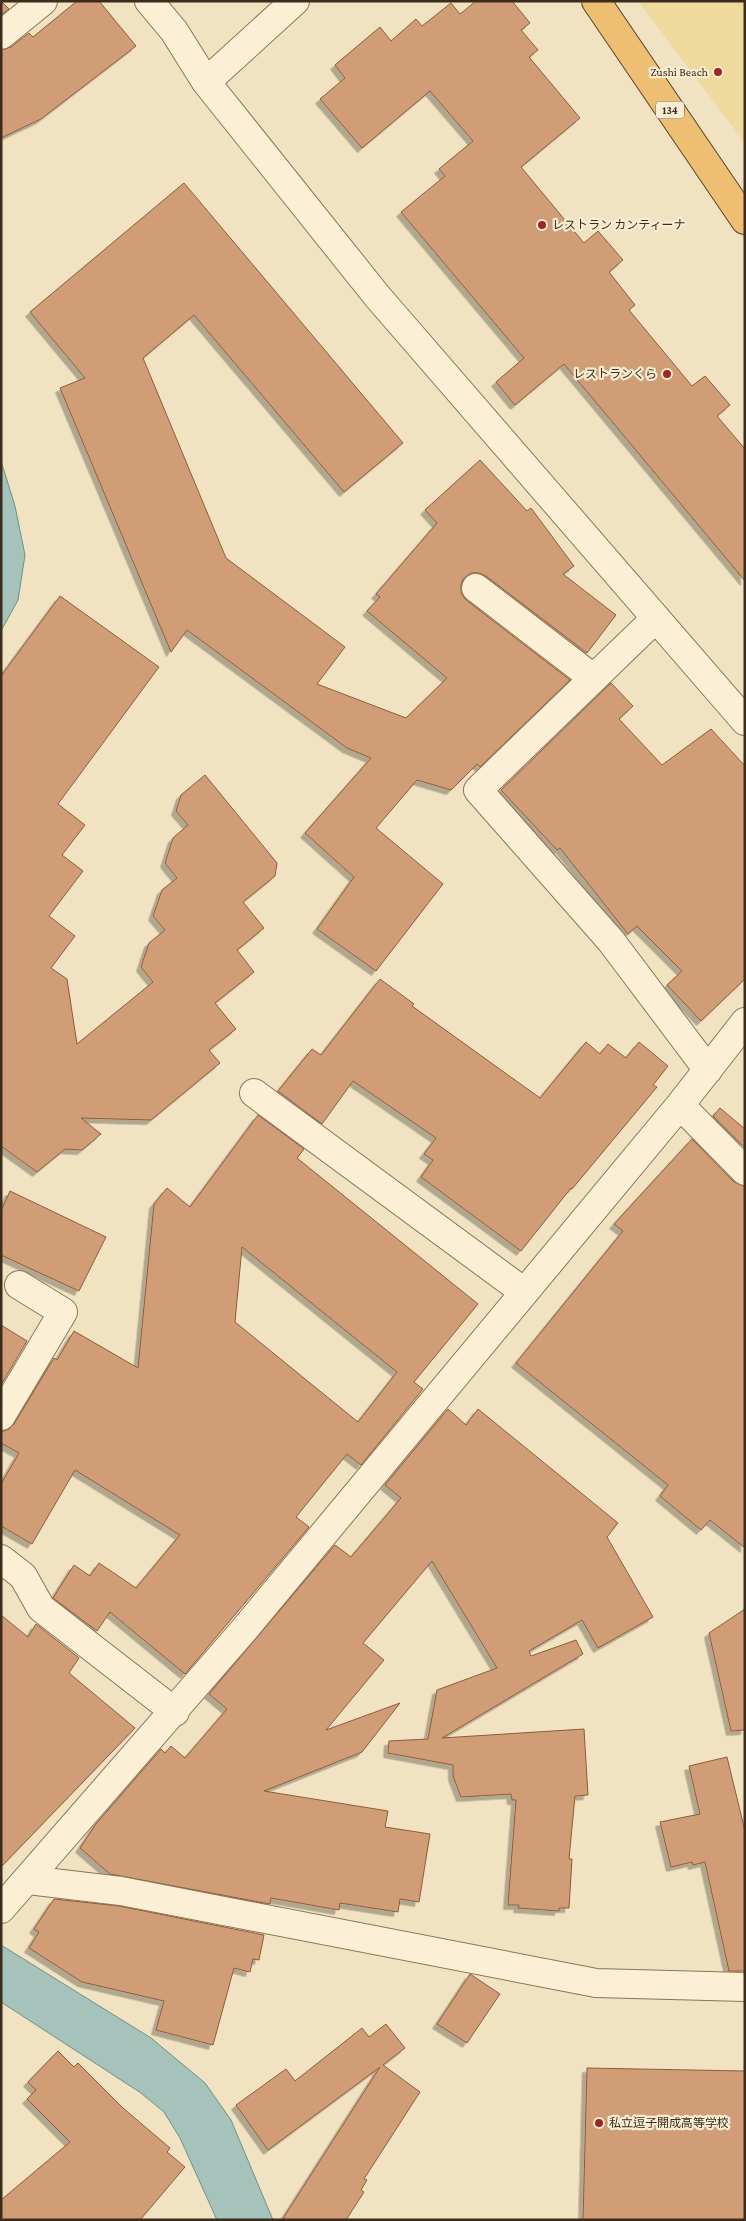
<svg xmlns="http://www.w3.org/2000/svg" width="746" height="2221" viewBox="0 0 746 2221" font-family="'Crimson Pro','Noto Sans JP',serif">
<defs>
<filter id="shadow"><feDropShadow dx="-4.5" dy="4.5" stdDeviation="0" flood-color="#0004"/></filter>
</defs>
<rect width="100%" height="100%" fill="#f1e3c2"/>
<path fill="#eeda9d" d="M638 1H745V143Z"/>
<path fill="#a5c3ba" stroke="#6b9289" d="M1 461 15 506 25 555 18 600 1 631Z
M1 1945 151 2038 205 2083 231 2120 273 2220H217L180 2138 164 2112 141 2093 1 2002Z"/>
<path fill="#d19d76" stroke="#8d5d3c" fill-rule="evenodd" filter="url(#shadow)" d="M1 1 9 9 1 15Z
M77 1H99L136 46 41 119 1 138V50L11 47 29 33 33 37Z
M476 1H512L530 23 521 30 538 50 529 57 580 118 521 167 584 243 598 231 623 260 609 272 635 305 629 310 692 386 705 376 730 405 717 416 745 449V581L564 364 515 405 496 382 524 358 401 212 445 176 439 169 473 141 430 91 362 148 320 99 345 78 335 65 380 27 391 41 416 19 422 26 451 3 460 14Z
M184 183 403 443 344 492 194 315 143 358 226 558 345 647 317 684 406 718 447 678 367 611 380 597 376 594 437 523 425 510 480 460 527 511 531 508 574 566 563 574 616 615 587 653 486 576 479 573H471L463 579 461 585V593L466 600 570 680 480 767 477 764 451 790 417 780 376 828 443 884 376 971 317 929 354 877 305 833 371 758 347 748 187 630 171 652 60 388 85 378 30 312Z
M60 596 159 667 58 804 85 825 62 855 83 871 49 916 75 936 51 968 67 979 77 1044 153 982 141 967 149 943 165 930 153 916 162 890 177 878 165 863 173 838 188 825 176 811 181 795 205 775 277 863 275 876 243 902 264 928 237 950 254 972 215 1003 236 1029 209 1050 220 1063 151 1120 81 1118 101 1134 82 1150 65 1149 37 1172 1 1146V676Z
M611 683 633 706 619 719 662 765 711 729 745 766V979L701 1021 667 985 682 971 637 926 628 934 560 848 557 850 501 790Z
M380 979 414 1004 412 1006 540 1098 586 1042 600 1054 608 1044 626 1058 639 1042 668 1066 653 1085 657 1087 572 1189 571 1188 521 1251 421 1177 433 1160 424 1154 436 1138 353 1081 322 1124 278 1091 312 1049 321 1055Z
M720 1108 745 1129V1148L713 1116Z
M258 1115 304 1149 297 1158 478 1304 414 1382 423 1389 361 1465 347 1454 296 1517 309 1527 185 1674 110 1612 97 1631 53 1598 74 1565 90 1576 99 1563 136 1588 180 1535 75 1470 32 1544 1 1526V1484L19 1453 1 1443V1432L9 1429 14 1424 54 1358 57 1360 74 1331 138 1368 154 1204 167 1188 190 1207ZM242 1247 397 1372 358 1422 235 1322Z
M692 1139 734 1182 745 1186V1548L710 1520 701 1530 660 1496 668 1485 516 1363 623 1231 614 1224Z
M10 1191 106 1237 79 1291 1 1255V1211Z
M1 1325 27 1341 1 1385Z
M448 1409 466 1425 478 1409 618 1523 607 1537 653 1617 598 1648 582 1620 529 1651 531 1656 576 1640 583 1654 442 1738 584 1729 588 1795 575 1796 569 1859H572L569 1908H559V1911L518 1908 519 1905H508L516 1800H512L511 1794 461 1797 453 1776V1765L388 1753 389 1741 428 1739 437 1690 497 1668 432 1561 363 1643 384 1660 326 1730 400 1703 362 1752 264 1791 388 1811 385 1827 430 1834 419 1902 400 1899 398 1912 340 1903 339 1910 271 1898 270 1904 110 1874 80 1848 96 1824 161 1749 165 1753 171 1746 185 1758 227 1709 209 1694 335 1545 351 1557 401 1498 385 1485Z
M745 1609V1730L731 1731 709 1633Z
M1 1615 28 1637 36 1624 79 1658 69 1673 135 1728 1 1867Z
M727 1757 745 1831V1971H729L705 1862 693 1865 692 1862 671 1867 660 1822 700 1814 689 1766Z
M54 1899 119 1906 264 1935 259 1960 253 1959 250 1972 234 1968 213 2045 156 2030 164 2001 82 1982 29 1948 39 1932 34 1929Z
M470 1974 500 1994 467 2043 437 2024Z
M386 2024 405 2048 383 2065 420 2092 364 2179 367 2180 361 2190 364 2192 346 2220H282L380 2067 268 2150 236 2105 286 2069 295 2081 362 2028 369 2037Z
M58 2051 74 2067 78 2063 123 2108 170 2148 167 2152 185 2167 140 2220H1V2200L70 2142 27 2099 36 2090 28 2082Z
M587 2068 745 2071V2220H583Z"/>
<g fill="none" stroke-linecap="round" stroke-linejoin="round">
<defs>
<path id="minor" d="M149 1 174 31 206 82 377 296 745 721
M1 35 43 1
M206 82 295 1
M476 588 593 678
M656 618 478 790 611 941 708 1070
M254 1093 524 1292
M680 1105 745 1171
M1 1416 63 1312 19 1285
M1 1559 23 1576 41 1608 175 1712
M28 1880 121 1891 596 1983 745 1987
M1 1909 243 1631 680 1105 745 1022"/>
<path id="trunk" d="M596 1 745 220"/>
</defs>
<use href="#minor" stroke="#8c7458" stroke-width="30"/>
<use href="#trunk" stroke="#59422c" stroke-width="30"/>
<use href="#minor" stroke="#fbf0d6" stroke-width="28"/>
<use href="#trunk" stroke="#eebf73" stroke-width="28"/>
</g>
<g fill="#9f2424" stroke="#f8edd2" stroke-width="2">
<circle cx="718" cy="72" r="5"/>
<circle cx="542" cy="225" r="5"/>
<circle cx="667" cy="374" r="5"/>
<circle cx="599" cy="2123" r="5"/>
</g>
<g text-anchor="middle" dominant-baseline="central" stroke-width="4.5" stroke-linejoin="round" paint-order="stroke">
<rect fill="#f8edd2" stroke="#746653" stroke-width="1" x="656" y="101.5" width="28" height="17" rx="4"/>
<g font-size="11" font-weight="bold" fill="#3b2c1d">
<text x="670" y="110">134</text>
</g>
<g font-size="12" fill="#3b2c1d" stroke="#f8edd2" text-anchor="end">
<text x="708" y="72">Zushi Beach</text>
<text x="552" y="225" text-anchor="start">レストラン カンティーナ</text>
<text x="657" y="374">レストランくら</text>
<text x="609" y="2123" text-anchor="start">私立逗子開成高等学校</text>
</g>
</g>
<rect width="746" height="2221" fill="none" stroke="#3b2c1d" stroke-width="5"/>
</svg>
